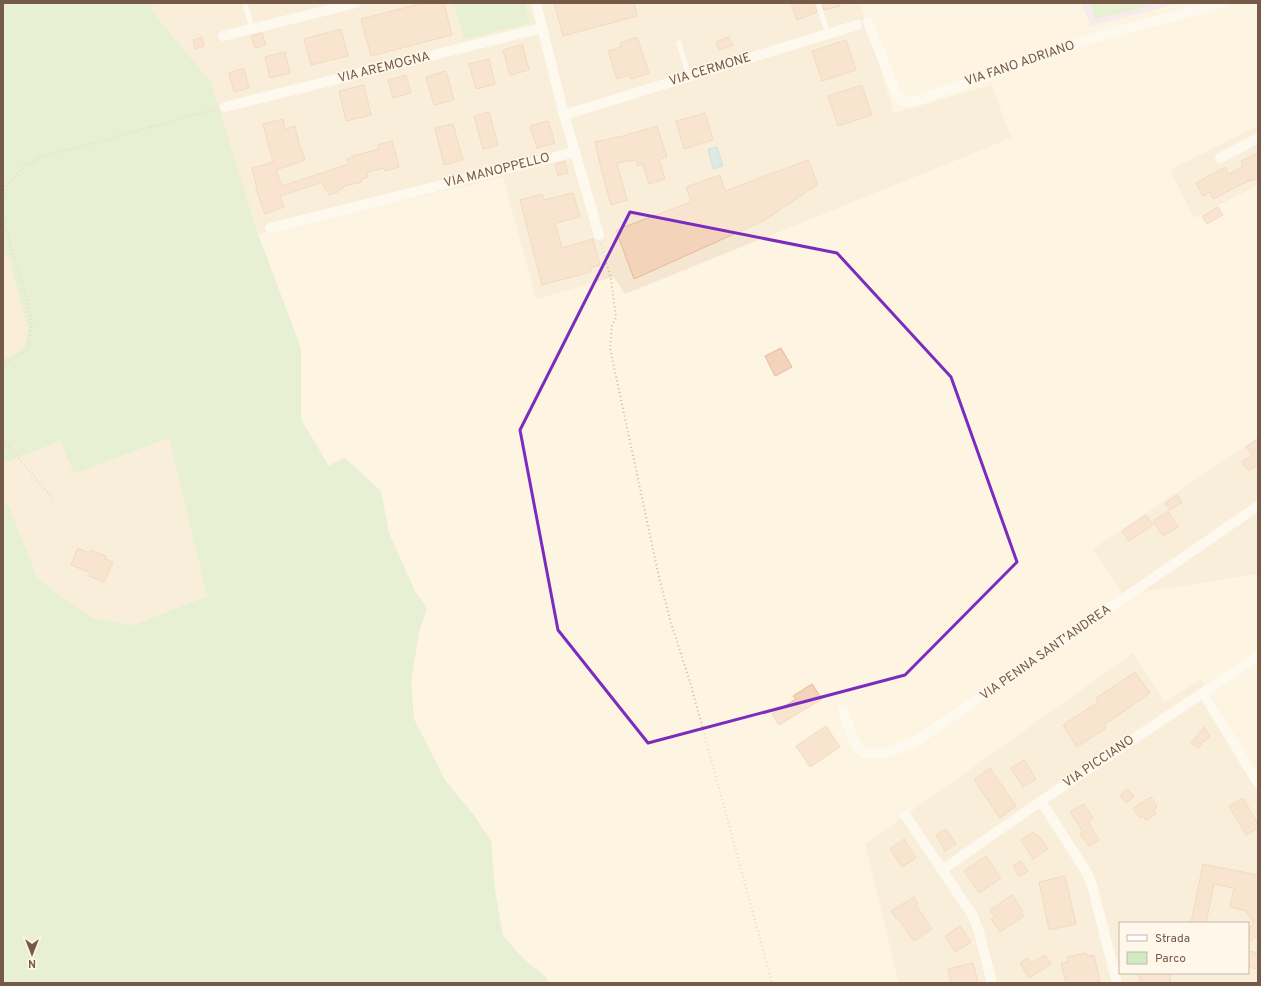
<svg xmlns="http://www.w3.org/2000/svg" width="1261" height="986" viewBox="0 0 1261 986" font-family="Overpass,sans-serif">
<rect width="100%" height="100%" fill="#fdf4e2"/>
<path fill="#f4e6d0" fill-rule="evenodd" d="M153 3H860L894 113 992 85 1011 138 625 294 614 277 536 299 503 177 258 234 211 82 152 11Z
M1258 126V185L1194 218 1170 170Z
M8 255 28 328 24 346 13 356 3 359V256Z
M1258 437V574L1123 595 1093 549Z
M169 438 207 596 134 625 92 618 38 579 9 507 3 499V464L60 441 74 474Z
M1133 653 1165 702 1201 679 1258 775V983H899L865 844ZM1120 923H1248V973H1120Z"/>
<path fill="#f1dff9" d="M1081 3H1180L1091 26Z"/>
<path fill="#cfeac0" d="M3 3H153L152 11 211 82 258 234 301 348V419L329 466 344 457 381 491 389 533 415 591 427 608 419 633 411 681 414 719 445 780 473 814 491 841 495 890 503 936 525 960 547 978 549 983H3V499L9 507 38 579 92 618 134 625 207 596 169 438 74 474 60 441 3 464V359L13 356 24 346 28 328 8 255 3 256Z
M454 3H525L530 23 464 40Z
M1091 3H1144L1145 7 1095 19Z"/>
<path fill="#b6dde6" stroke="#9cccd8" d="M717 147 723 166 713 169 708 149Z"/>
<path fill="#f3d3b9" stroke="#e6ba99" d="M423 3H444L452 35 371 56 361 19Z
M554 3H634L637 16 563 36Z
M791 3H814L817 12 797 20Z
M822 3H839L840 6 824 10Z
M341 29 348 56 311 65 304 39Z
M262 33 266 45 255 48 251 36Z
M202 37 204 46 195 49 193 40Z
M637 37 649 73 631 79 629 75 617 79 608 51 621 47 620 43Z
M729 37 733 45 719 50 716 42Z
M846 40 856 70 822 81 812 51Z
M522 44 529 70 510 75 503 50Z
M285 52 290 73 270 78 265 57Z
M489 59 495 84 476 89 469 64Z
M244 68 249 88 234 92 229 73Z
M446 71 454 100 434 105 426 77Z
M406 75 411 93 393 98 388 80Z
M364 85 371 115 346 121 339 91Z
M862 85 872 115 838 126 828 96Z
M489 112 498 145 483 149 474 116Z
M705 113 713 140 684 149 676 121Z
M283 119 285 129 295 126 301 151 302 150 305 160 276 170 282 186 349 164 347 159 353 157V156L379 149 378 145 392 141 399 167 385 171 384 168 367 172 368 177 361 179 362 182 344 186V188L338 190V192L329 195 327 190H325L323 182 280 196 284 207 265 214 256 189H257L252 168 273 162 263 124Z
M548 121 555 143 537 148 530 126Z
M453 124 463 160 444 165 435 128Z
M657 126 667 157 659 159 665 179 649 184 643 164 638 166 636 160 617 163 627 200 611 205 600 164 595 142 623 136Z
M1258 153V178L1250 181V180L1213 199 1210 192 1203 196 1196 183 1225 167 1229 174 1243 166 1241 161Z
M808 160 818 184 765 220 634 279 616 230 691 202 686 187 720 175 725 191Z
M565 161 568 173 558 176 555 164Z
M573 193 580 217 555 223 562 248 593 239 600 265 590 268 591 272 542 285 520 200 542 194 544 200Z
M1218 207 1223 215 1207 224 1202 216Z
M781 348 792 367 775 376 765 356Z
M1258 439V464L1249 471 1242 462 1252 455 1246 447Z
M1177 495 1182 502 1170 510 1165 503Z
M1168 511 1178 527 1163 536 1153 521Z
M1146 515 1153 525 1129 541 1122 531Z
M78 548 89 553 90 550 106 556 105 559 113 562 104 582 89 576 91 573 71 565Z
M1135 672 1150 693 1104 725 1106 728 1077 747 1063 725 1098 702 1096 698Z
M812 684 822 699 779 725 772 714 796 699 793 696Z
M826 726 840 747 810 767 796 746Z
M1204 727 1210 737 1204 741 1198 748 1191 743Z
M1024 760 1036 779 1023 787 1011 768Z
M990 768 1016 806 1000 818 974 780Z
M1128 789 1134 797 1126 803 1120 795Z
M1151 797 1157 807 1153 810 1156 814 1146 820 1143 816 1139 818 1133 808Z
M1243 798 1258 824V828L1246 835 1229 806Z
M1084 804 1093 818 1088 822 1099 840 1089 846 1080 834 1083 832 1070 812Z
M946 829 956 844 945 851 936 835Z
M1033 832 1036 836 1038 835 1048 849 1033 859 1021 840Z
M904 839 916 858 902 867 890 849Z
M986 856 1001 878 979 893 964 871Z
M1021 861 1028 871 1019 877 1013 866Z
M1203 864 1258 875V936L1248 942V928L1254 924 1246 911 1230 907 1234 888 1214 884 1206 923H1191Z
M1065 876 1076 924 1049 930 1039 882Z
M1012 895 1023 911 1021 912 1024 916 1000 932 991 919 995 917 990 910Z
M914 897 918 903 916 905 932 929 914 941 897 917 896 918 891 911Z
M960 926 971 942 955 952 945 936Z
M1248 951 1258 953V969L1248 967Z
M1086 953 1087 956 1094 955 1100 981 1093 983H1066L1061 963 1068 962 1067 957Z
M1045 955 1051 964 1029 978 1020 963 1028 958 1031 963Z
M973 963 978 983H951L948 969Z
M1138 973H1169L1171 981 1164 983H1141Z"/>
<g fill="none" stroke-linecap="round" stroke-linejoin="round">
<path stroke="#d7b69c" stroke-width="2" stroke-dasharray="1 3" stroke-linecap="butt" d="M3 198 8 183 23 167 42 157 216 109
M3 219 27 300 32 322 28 349 3 364
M601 244 611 279 616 318 612 325 610 348 660 582 671 623 690 682 772 983
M3 440 55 501"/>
<path stroke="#fff" stroke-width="5" d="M245 3 252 29
M818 3 828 34
M679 43 689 77"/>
<path stroke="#fff" stroke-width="10" d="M868 22 897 95C901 102 908 103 916 101L1097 37 1222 3
M223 36 356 3
M225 107 542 28
M564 115 857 25
M575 152 599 235
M1220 158 1258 138
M270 228 575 152 564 115 536 3
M1203 693 1258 783
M843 711C847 721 853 742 859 749 870 762 905 746 918 740L1258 506
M1041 801 1087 873 1092 885 1117 983
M906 816 973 916 979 932 992 983
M942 870 1041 801 1258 656"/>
</g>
<path d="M0 0H1261V986H0ZM630 212 837 253 951 377 1017 562 905 675 648 743 558 630 520 430Z" fill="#fdf4e2" fill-opacity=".55" fill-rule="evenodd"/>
<path fill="none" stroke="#7b2cbf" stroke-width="3" stroke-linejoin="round" d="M630 212 837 253 951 377 1017 562 905 675 648 743 558 630 520 430Z"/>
<g text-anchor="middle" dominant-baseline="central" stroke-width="3" stroke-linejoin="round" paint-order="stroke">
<g font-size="13" fill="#755a48" stroke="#fff7e9">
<text transform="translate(1020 64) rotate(-19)">VIA FANO ADRIANO</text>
<text transform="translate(384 68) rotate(-14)">VIA AREMOGNA</text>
<text transform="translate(710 70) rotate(-17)">VIA CERMONE</text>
<text transform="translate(497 171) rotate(-14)">VIA MANOPPELLO</text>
<text transform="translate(1046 653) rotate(-35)">VIA PENNA SANT'ANDREA</text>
<text transform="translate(1099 762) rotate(-34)">VIA PICCIANO</text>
</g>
</g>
<rect width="1261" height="986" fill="none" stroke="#755a48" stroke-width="8"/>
<rect x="1119" y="922" width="130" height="52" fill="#fff7e9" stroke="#c8b8a9"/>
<rect x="1127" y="935" width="20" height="6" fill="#ffffff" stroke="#c8b8a9"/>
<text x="1155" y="942" font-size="12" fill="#755a48">Strada</text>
<rect x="1127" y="952" width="20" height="12" fill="#cfeac0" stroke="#c8b8a9"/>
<text x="1155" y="962" font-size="12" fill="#755a48">Parco</text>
<g transform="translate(32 954) rotate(180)" stroke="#fff7e9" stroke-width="3" paint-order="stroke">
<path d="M0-3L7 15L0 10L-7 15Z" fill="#755a48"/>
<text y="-6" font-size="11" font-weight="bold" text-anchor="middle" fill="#755a48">N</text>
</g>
</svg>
